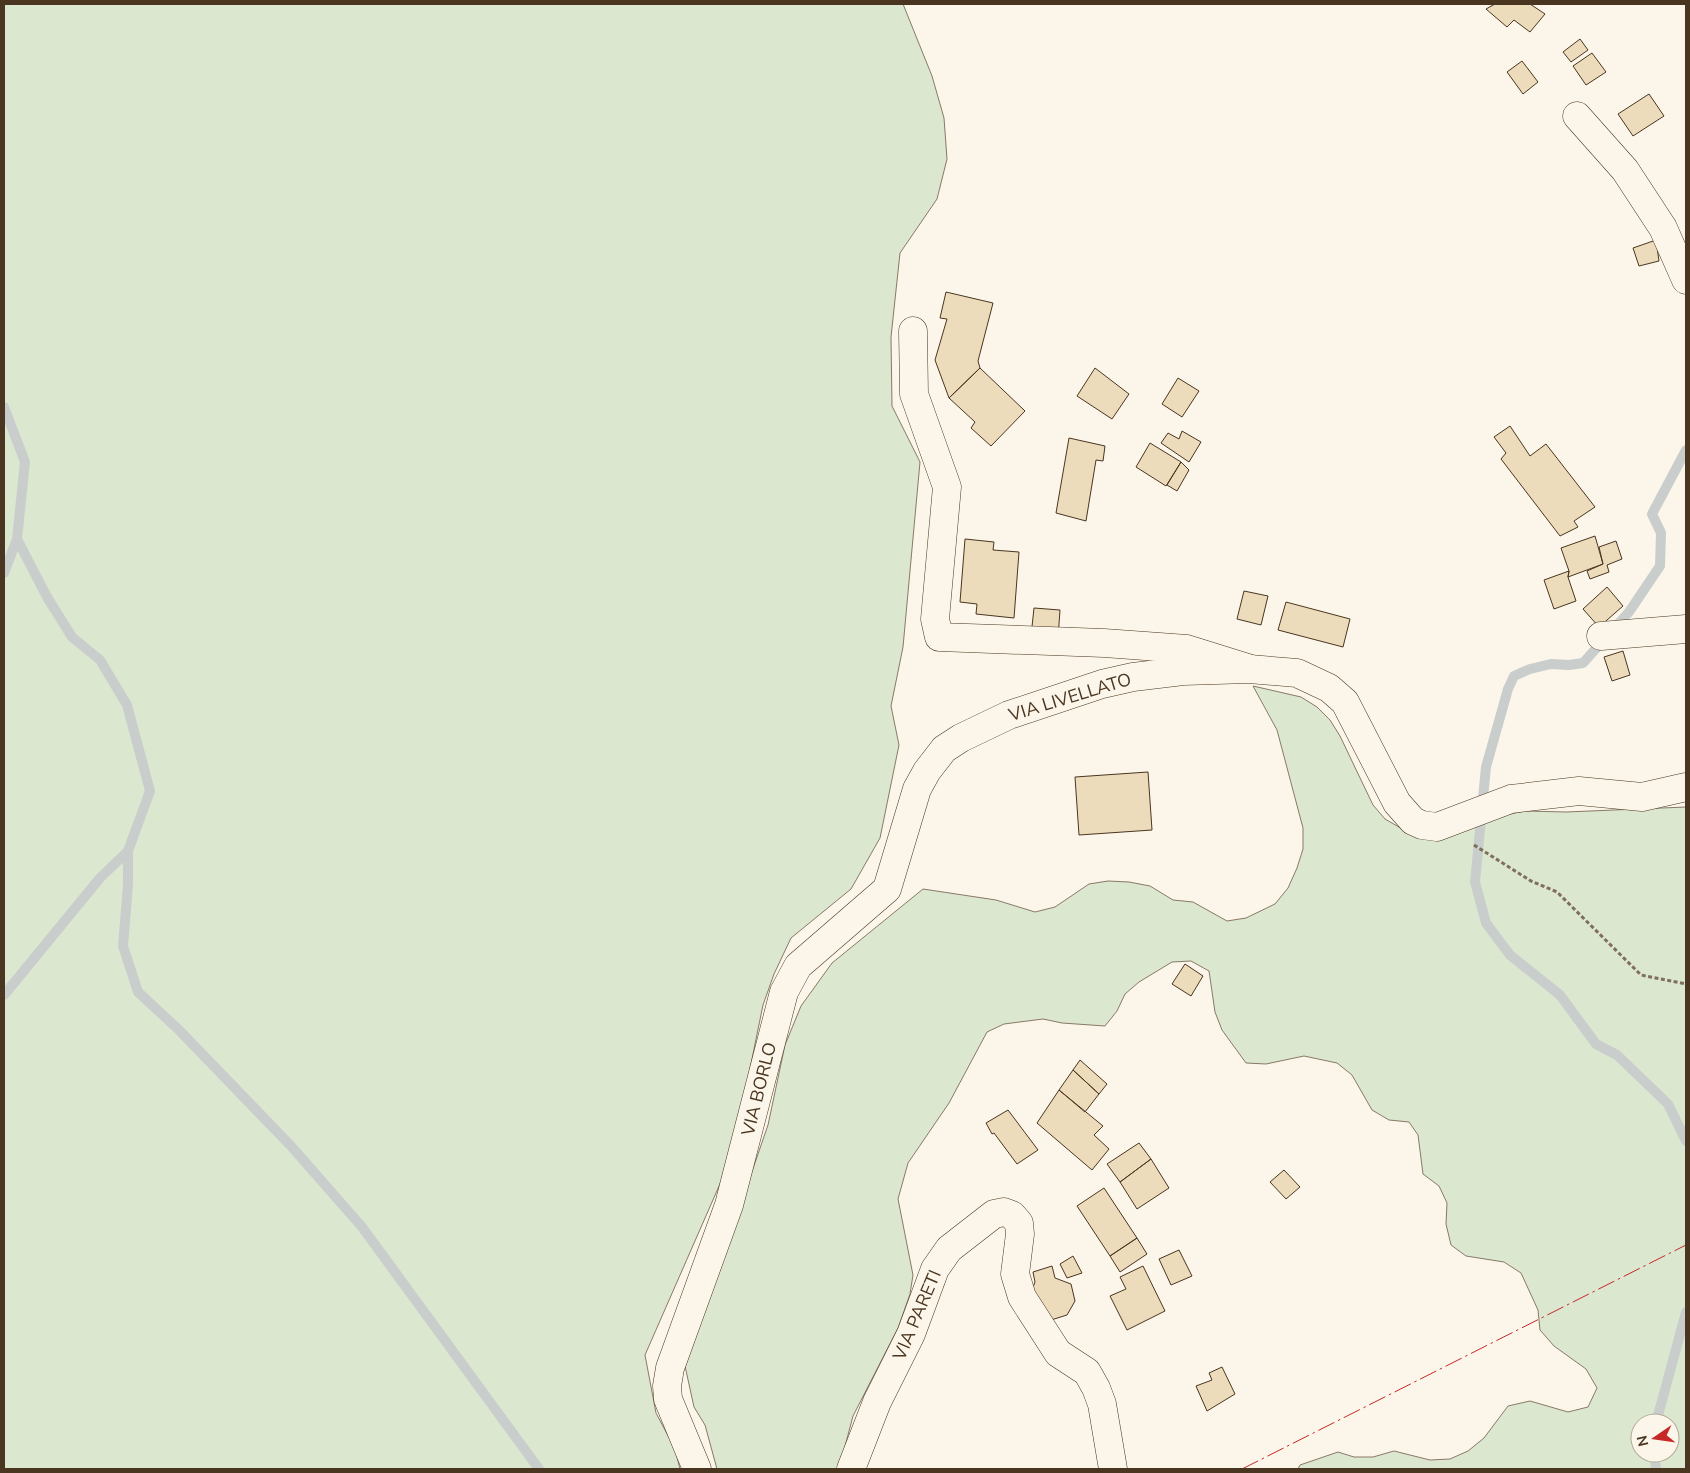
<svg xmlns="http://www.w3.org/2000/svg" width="1690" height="1473" viewBox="0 0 1690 1473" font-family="'Nunito Sans',sans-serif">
<rect width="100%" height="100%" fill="#fbf6e9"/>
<path fill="#dce7d0" stroke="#887966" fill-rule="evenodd" d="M4 4H903L932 76 944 118 947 159 937 199 900 253 891 337 892 406 920 462 903 647 891 706 899 745 880 838 851 889 791 938 774 974 763 1005 745 1093 723 1177 645 1355 656 1413 675 1449 680 1469H4Z
M1253 686 1301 697 1317 707 1330 720 1340 736 1373 805 1385 819 1418 838 1457 834 1495 817 1525 811 1566 812 1686 807V1469H1298L1300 1465 1338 1452 1354 1457H1373L1394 1451 1430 1460 1450 1459 1468 1451 1484 1438 1508 1406 1530 1401 1568 1412 1588 1407 1597 1388 1586 1369 1554 1346 1540 1330 1538 1310 1521 1273 1504 1262 1466 1256 1451 1245 1446 1224 1447 1203 1439 1186 1423 1174 1418 1135 1409 1122 1389 1120 1372 1110 1352 1075 1337 1063 1304 1056 1266 1064 1246 1063 1222 1030 1215 1012 1209 971 1191 961 1172 962 1139 982 1125 994 1117 1011 1105 1026 1062 1023 1043 1019 1004 1024 987 1032 949 1103 908 1163 898 1199 913 1275 910 1294 898 1328 853 1416 839 1469H717L705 1425 694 1407 685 1366 768 1125 785 1045 801 1006 832 963 923 889 996 900 1035 912 1055 907 1089 884 1108 881 1129 882 1150 886 1173 900 1193 902 1227 921 1246 918 1275 904 1288 888 1297 868 1303 849V828L1277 730ZM1640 1423H1670V1453H1640Z"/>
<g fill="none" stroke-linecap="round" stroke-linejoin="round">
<path stroke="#c9cecd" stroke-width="10" d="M4 407 25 462 17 539 4 573
M1686 450 1652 514 1661 533 1660 566 1629 612 1583 663 1569 665 1551 664 1530 669 1514 676 1508 689 1486 767 1475 882 1486 923 1510 955 1560 995 1596 1044 1617 1055 1668 1104 1686 1141
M128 851V885L123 946 138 992 178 1029 291 1146 362 1227 539 1469
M4 995 100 878 128 851 150 791 127 705 100 660 72 637 47 597 17 539
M1656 1423 1686 1312
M1654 1453 1656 1469"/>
</g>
<path fill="#ecdcbc" stroke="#4a3520" d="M1495 4H1530L1545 14 1530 32 1514 20 1507 27 1486 9Z
M1580 39 1588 50 1571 62 1563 52Z
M1592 53 1606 72 1586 85 1573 66Z
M1522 61 1538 82 1523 94 1507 72Z
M1649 94 1664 116 1633 136 1618 114Z
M1656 240 1659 261 1639 266 1633 248Z
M946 292 993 303 978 361 980 368 949 398 935 360 947 319 940 318Z
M980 368 1025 411 991 446 971 428 975 422 949 398Z
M1095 368 1129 394 1112 419 1077 396Z
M1178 378 1199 391 1182 417 1162 404Z
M1510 426 1530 456 1546 444 1595 507 1574 521 1578 527 1560 536 1501 459 1506 453 1494 437Z
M1182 431 1201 442 1189 462 1161 443 1168 433 1179 439Z
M1069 438 1105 446 1103 461 1096 460 1086 521 1056 513Z
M1150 443 1181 462 1166 486 1136 467Z
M1181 462 1189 470 1177 491 1167 485Z
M1595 536 1603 564 1568 577 1569 571 1561 548Z
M965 539 994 542 993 550 1019 552 1014 618 976 614 977 604 960 602Z
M1616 541 1622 559 1607 565 1609 572 1590 579 1587 571 1603 564 1599 547Z
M1569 571 1568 577 1576 601 1554 609 1544 580Z
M1607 587 1623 606 1599 627 1583 609Z
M1244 591 1268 596 1261 625 1237 619Z
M1286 602 1350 619 1343 647 1278 630Z
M1034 608 1060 610 1058 638 1031 636Z
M1623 651 1630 675 1612 681 1604 657Z
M1148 772 1152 830 1079 835 1075 777Z
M1185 964 1203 976 1191 996 1172 984Z
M1080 1060 1107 1084 1099 1094 1073 1070Z
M1073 1070 1099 1094 1085 1112 1059 1090Z
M1059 1090 1103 1126 1094 1135 1109 1149 1092 1170 1037 1123Z
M1008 1110 1038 1150 1017 1164 994 1133 992 1134 986 1123Z
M1139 1143 1151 1159 1120 1182 1107 1164Z
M1151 1159 1169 1188 1137 1209 1120 1182Z
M1284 1170 1300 1187 1286 1199 1270 1182Z
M1104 1188 1137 1238 1110 1256 1077 1206Z
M1137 1238 1147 1254 1120 1272 1110 1256Z
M1179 1250 1192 1276 1171 1285 1159 1259Z
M1073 1256 1082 1273 1067 1278 1060 1264Z
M1052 1266 1055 1278 1071 1284 1075 1301 1067 1315 1051 1320 1030 1295 1035 1282 1033 1272Z
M1143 1266 1165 1311 1127 1330 1110 1296 1126 1289 1120 1277Z
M1222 1367 1235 1394 1207 1411 1196 1386 1212 1380 1209 1373Z"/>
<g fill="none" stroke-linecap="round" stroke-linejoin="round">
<defs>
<path id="minor" d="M1577 116 1625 170 1663 228 1686 280
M913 331 914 394 947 487 935 619 939 637 1104 643 1187 649 1248 668
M1601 636 1686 629
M851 1469 877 1402 911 1334 935 1269 949 1249 994 1214 1004 1212 1012 1215 1019 1223 1020 1234 1015 1274 1022 1297 1058 1353 1087 1372 1096 1388 1102 1404 1113 1469"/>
<path id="major" d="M697 1469 668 1399 667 1386 670 1368 729 1205 784 992 798 966 887 889 917 789 927 771 944 749 961 738 1009 715 1102 684 1133 677 1183 671 1249 669 1297 673 1329 688 1345 702 1397 803 1413 821 1422 825 1437 827 1511 799 1579 791 1642 797 1686 787"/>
</defs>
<use href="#minor" stroke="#4a3520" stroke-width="29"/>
<use href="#major" stroke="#4a3520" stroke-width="29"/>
<path stroke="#7f6f5c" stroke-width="3" stroke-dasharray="4 2.5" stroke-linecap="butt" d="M1474 845 1531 881 1557 892 1641 975 1686 984"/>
<use href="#minor" stroke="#fbf6e9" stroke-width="28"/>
<use href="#major" stroke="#fbf6e9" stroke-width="28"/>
<path stroke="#c62828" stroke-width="1" stroke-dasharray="18 4 2.5 4" stroke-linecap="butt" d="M1242 1469 1686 1245"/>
</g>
<g text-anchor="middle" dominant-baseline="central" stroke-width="4" stroke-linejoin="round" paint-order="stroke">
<g font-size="18" fill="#4a3520" stroke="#fbf6e9">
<text transform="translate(1070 697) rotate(-17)">VIA LIVELLATO</text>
<text transform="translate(759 1089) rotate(-76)">VIA BORLO</text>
<text transform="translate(917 1315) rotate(-67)">VIA PARETI</text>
</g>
</g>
<rect width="1690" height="1473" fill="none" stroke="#4a3520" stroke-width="10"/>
<g transform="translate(1655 1438) rotate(257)"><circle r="24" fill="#fbf6e9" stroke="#b4a999"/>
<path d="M0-4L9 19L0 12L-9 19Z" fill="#c62828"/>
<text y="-8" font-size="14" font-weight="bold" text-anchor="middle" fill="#4a3520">N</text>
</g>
</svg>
